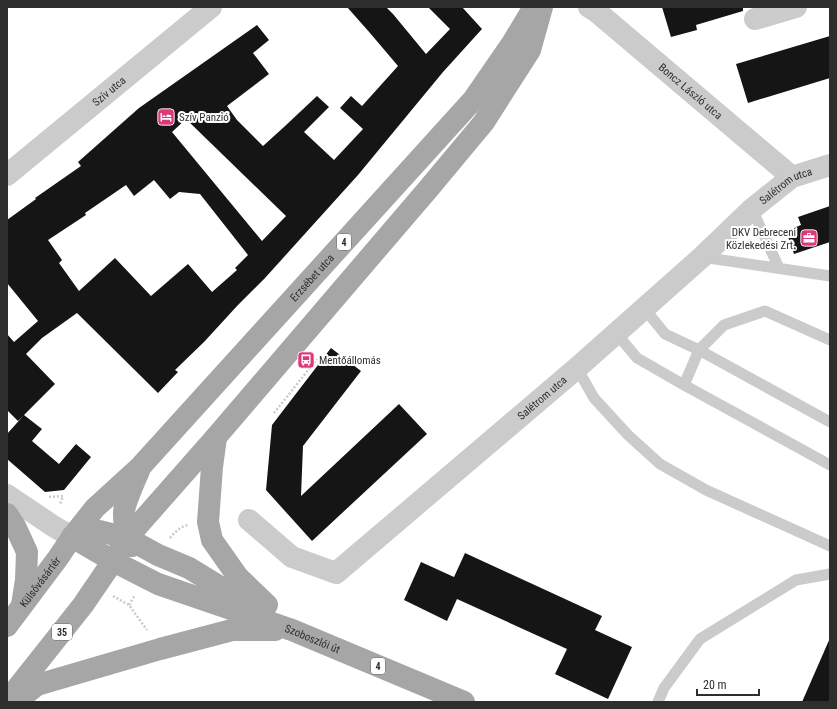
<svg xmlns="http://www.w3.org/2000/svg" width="837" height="709" viewBox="0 0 837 709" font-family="'Roboto Condensed',sans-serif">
<rect width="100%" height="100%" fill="#fff"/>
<path fill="#151515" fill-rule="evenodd" d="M347 7H386L393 14 426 54 450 29 428 7H462L482 29 443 72 358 175 265 278 237 306 204 342 175 370 178 372 158 393 77 313 42 338 26 354 55 384 24 415 42 429 32 441 59 464 76 444 91 457 64 490 45 492 7 459V434L24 415 18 421 7 410V334L14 342 38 321 7 283V220L36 199 35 198 81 166 78 162 139 108 257 25 269 40 253 53 269 74 227 106 237 120 263 146 284 127 317 96 329 107 304 132 334 160 363 129 340 108 351 96 362 106 398 66 370 33ZM186 119 286 216 262 241 172 132ZM154 180 170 199 179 192 200 194 248 255 235 268 237 270 212 292 188 264 151 296 115 258 79 291 59 263 62 260 48 240 86 215 85 213 126 185 134 196Z
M662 7H743V11L696 25 697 30 671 37Z
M830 36V78L748 103 736 64Z
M830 206V242L794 254 786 231 801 225 798 217Z
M331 348 361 371 303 446 301 496 399 404 427 434 312 541 266 490 272 425Z
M465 553 602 616 595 630 632 647 608 699 555 674 567 649 457 599 447 621 404 600 421 562 454 577Z
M830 638V702H802Z"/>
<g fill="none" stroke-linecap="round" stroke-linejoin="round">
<path stroke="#cbcbcb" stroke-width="2.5" stroke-dasharray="2 2" stroke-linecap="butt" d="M274 413 317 359
M49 497 63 496 60 504
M170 538C175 532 181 526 188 525
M113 596 129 605 147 630
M129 605 135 595"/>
<path stroke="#cbcbcb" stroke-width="11" d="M752 209 779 268
M702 257 830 276
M644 308 665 334 699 350 830 422
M616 333 637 358 684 385 830 465
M577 368 594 398 628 435 660 464 706 490 830 546
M684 385 699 350 724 325 765 311 830 340
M658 702 664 688 700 639 796 580 830 574"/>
<g stroke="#cbcbcb" stroke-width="22">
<path id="s1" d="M589 7 597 12 792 177"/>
<path d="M755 19 796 7"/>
<path id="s2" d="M7 175 211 7"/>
<path id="s3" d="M249 520 292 557 336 573 577 368 702 257 752 209 792 177 830 165"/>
</g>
<path stroke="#cbcbcb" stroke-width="22" d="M7 495 53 526 72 537"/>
<g stroke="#a6a6a6" stroke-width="22">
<path d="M216 437 212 467 208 522 212 540 238 577 267 605"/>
<path d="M7 514 15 526 27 552 26 580 22 605"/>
<path id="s4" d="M72 537 113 561 158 584 292 630 464 702"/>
<path d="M72 537 99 531 127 538 158 555 189 568 253 607"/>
<path d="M132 546C126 536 122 518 125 506 129 494 134 482 139 471"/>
<path id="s5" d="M7 626 58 558 72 537 95 508 141 466 473 100 513 42 534 7"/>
<path d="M7 701 83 605 113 561 127 538 216 437 429 188 484 122 530 50 542 7"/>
<path d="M17 701 37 685 160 649 232 630H275"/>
</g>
</g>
<defs>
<symbol id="hotel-square" viewBox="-11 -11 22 22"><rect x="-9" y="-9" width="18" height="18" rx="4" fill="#dc387a" stroke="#fff"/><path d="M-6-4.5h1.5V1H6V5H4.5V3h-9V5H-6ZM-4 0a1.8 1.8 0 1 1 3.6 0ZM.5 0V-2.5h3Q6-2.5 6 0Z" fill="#fff"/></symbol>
<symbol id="office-square" viewBox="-11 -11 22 22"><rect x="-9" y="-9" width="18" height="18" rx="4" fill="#dc387a" stroke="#fff"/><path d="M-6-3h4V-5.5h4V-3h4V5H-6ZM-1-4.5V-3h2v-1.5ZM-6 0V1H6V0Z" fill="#fff"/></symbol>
<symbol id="bus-square" viewBox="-11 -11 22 22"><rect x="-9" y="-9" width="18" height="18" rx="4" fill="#dc387a" stroke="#fff"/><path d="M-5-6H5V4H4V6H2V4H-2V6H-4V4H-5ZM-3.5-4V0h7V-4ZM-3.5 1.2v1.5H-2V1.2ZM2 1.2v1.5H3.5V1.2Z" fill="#fff"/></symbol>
</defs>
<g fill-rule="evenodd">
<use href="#hotel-square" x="156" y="107" width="20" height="20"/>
<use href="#office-square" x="799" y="228" width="20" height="20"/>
<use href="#bus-square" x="296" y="350" width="20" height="20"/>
</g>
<g text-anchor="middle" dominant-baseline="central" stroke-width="4" stroke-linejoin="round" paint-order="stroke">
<g fill="#fff" stroke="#6d6d6d" stroke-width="1">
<rect x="337" y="234" width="14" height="16" rx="3"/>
<rect x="52" y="624" width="20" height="16" rx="3"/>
<rect x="371" y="658" width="14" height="16" rx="3"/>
</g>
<g font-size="10" font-weight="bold" fill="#2e2e2e">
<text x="344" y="242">4</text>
<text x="62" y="632">35</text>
<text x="378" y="666">4</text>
</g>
<g font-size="11" fill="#2e2e2e" stroke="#fff">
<text stroke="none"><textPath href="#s2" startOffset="132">Szív utca</textPath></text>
<text stroke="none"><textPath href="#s1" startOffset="132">Boncz László utca</textPath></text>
<text stroke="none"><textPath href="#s3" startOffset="698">Salétrom utca</textPath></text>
<text stroke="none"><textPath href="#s5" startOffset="464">Erzsébet utca</textPath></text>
<text stroke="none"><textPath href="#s3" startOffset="374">Salétrom utca</textPath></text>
<text stroke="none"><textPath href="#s5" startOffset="55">Külsővásártér</textPath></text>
<text stroke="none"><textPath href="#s4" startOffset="262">Szoboszlói út</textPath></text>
</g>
<g font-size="11" fill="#2e2e2e" stroke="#fff" text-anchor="start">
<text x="179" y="117">Szív Panzió</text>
<text x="796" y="232" text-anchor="end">DKV Debreceni<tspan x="796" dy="13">Közlekedési Zrt.</tspan></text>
<text x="319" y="360">Mentőállomás</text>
</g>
</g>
<rect width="837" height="709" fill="none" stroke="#2e2e2e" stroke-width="16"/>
<path d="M697 689v6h62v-6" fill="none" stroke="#2e2e2e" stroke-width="2"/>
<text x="703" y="689" font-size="12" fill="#2e2e2e" stroke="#ffffff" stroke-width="3" paint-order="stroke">20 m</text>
</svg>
